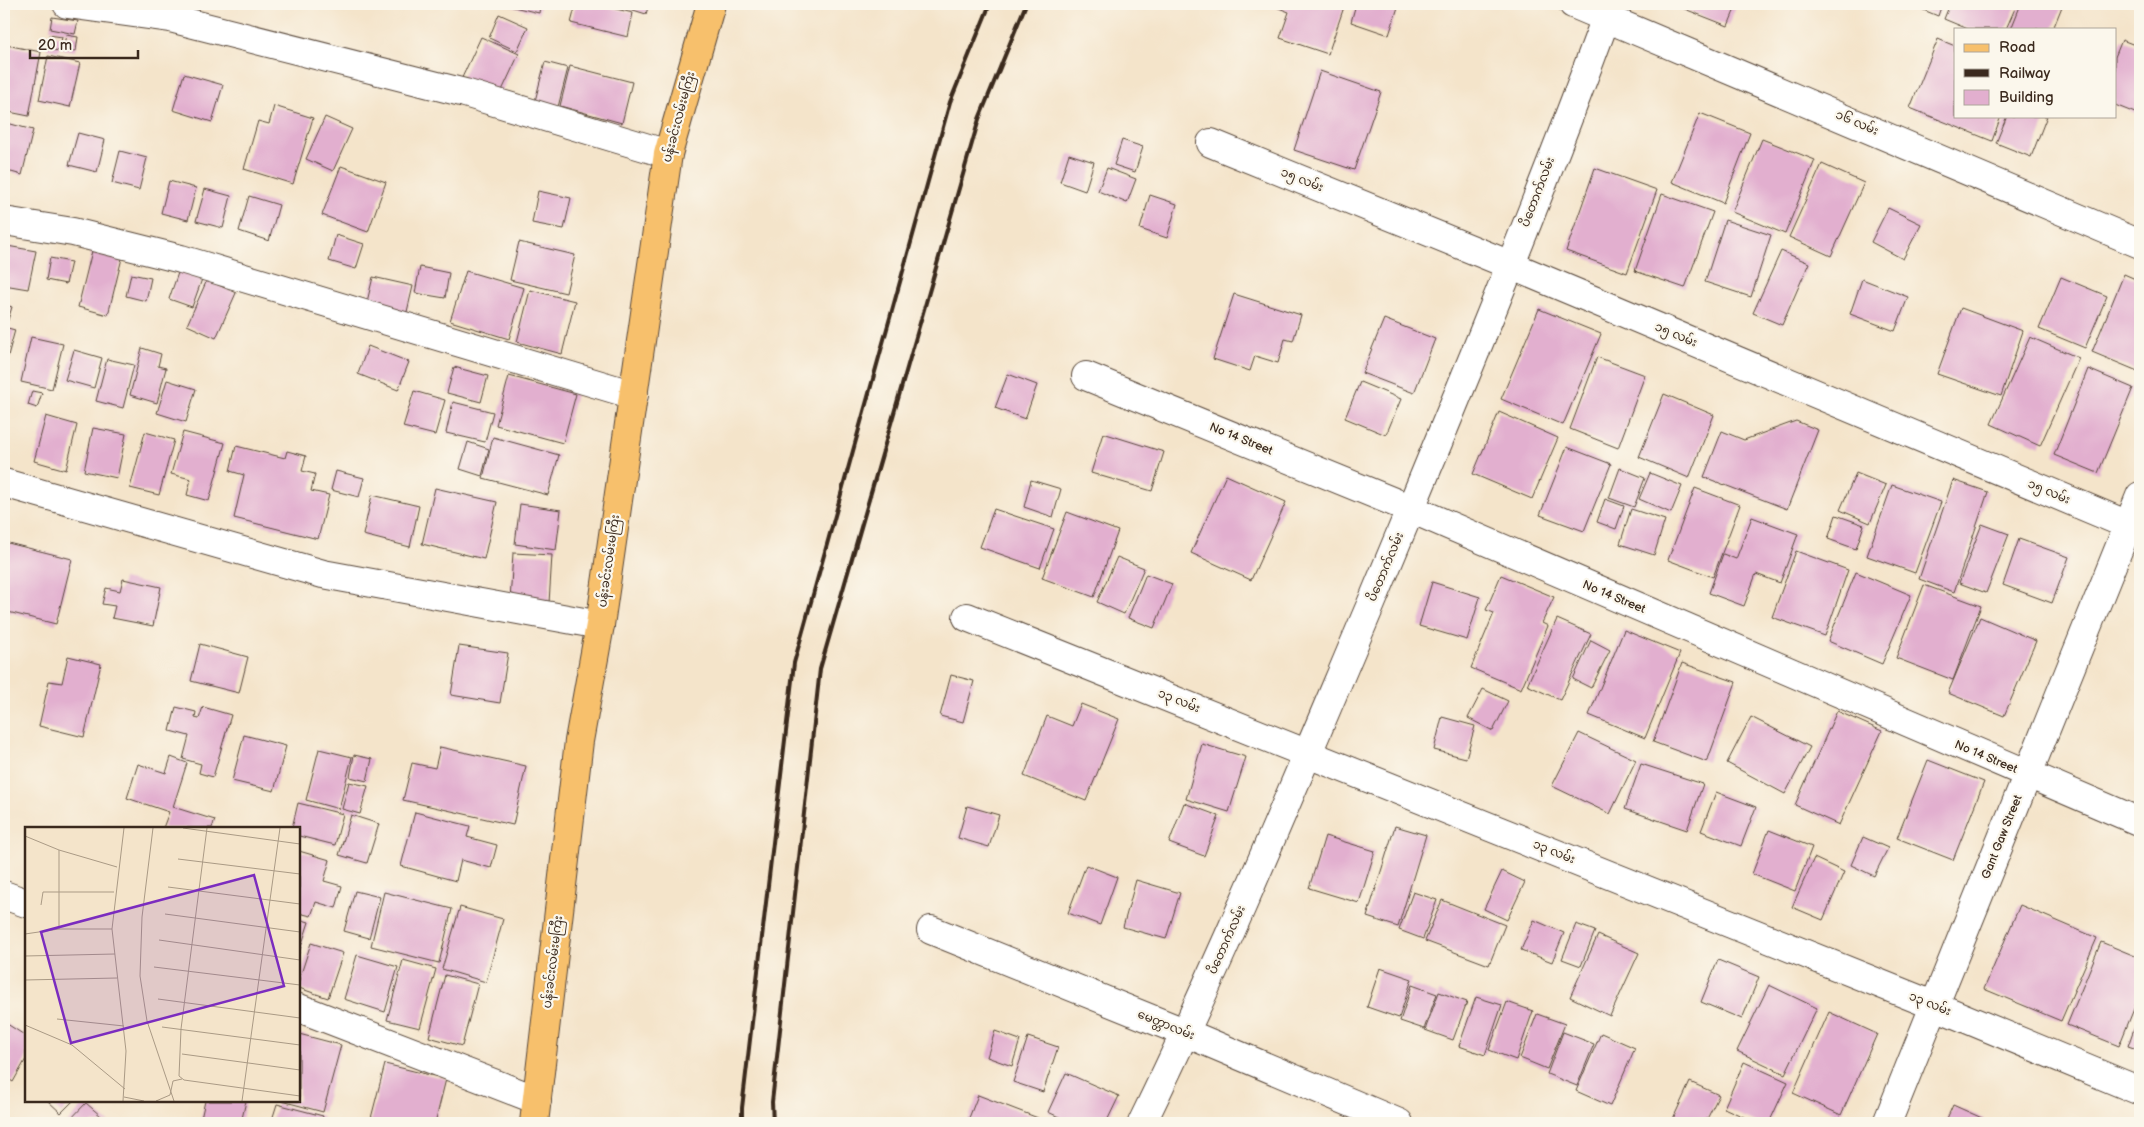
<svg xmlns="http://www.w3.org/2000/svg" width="2144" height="1127" viewBox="0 0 2144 1127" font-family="'Balsamiq Sans','Noto Sans Myanmar',sans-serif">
<rect width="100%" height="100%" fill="#fbf7ec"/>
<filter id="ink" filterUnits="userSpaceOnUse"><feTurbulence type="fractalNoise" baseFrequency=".02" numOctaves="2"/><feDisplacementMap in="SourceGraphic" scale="10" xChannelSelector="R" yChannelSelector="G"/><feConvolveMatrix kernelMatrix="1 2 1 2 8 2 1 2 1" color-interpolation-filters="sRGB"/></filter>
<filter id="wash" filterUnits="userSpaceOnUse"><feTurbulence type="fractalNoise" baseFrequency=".0096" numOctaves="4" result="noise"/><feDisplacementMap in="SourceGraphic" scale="20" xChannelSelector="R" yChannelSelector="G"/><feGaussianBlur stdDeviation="1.12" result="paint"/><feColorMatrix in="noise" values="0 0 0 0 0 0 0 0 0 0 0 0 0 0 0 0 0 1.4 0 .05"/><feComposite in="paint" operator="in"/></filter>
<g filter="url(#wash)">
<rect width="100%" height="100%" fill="#f4e4ca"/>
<g id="blocks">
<path fill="#e2afcf" d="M501 4H529L540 6 539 13Z
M576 4H595L633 13 628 37 571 23Z
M614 4H649L646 14Z
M1277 4H1345L1328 54 1280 38 1289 12 1276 7Z
M1356 4H1399L1389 35 1351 22Z
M1672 4H1737L1728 26Z
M1909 4H1942L1938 16Z
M1950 4H2017L2006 29H1968L1944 19Z
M2021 4H2063L2053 29H2011Z
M499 14 528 27 517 51 489 38Z
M52 17 78 21 75 34 50 29Z
M49 35 62 37 59 51 47 49Z
M66 35 78 37 76 51 63 49Z
M481 37 519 54 498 99 460 82Z
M1938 39 1955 46V116H2001L1992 141 1910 108Z
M2122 40 2140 47V115L2115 105V57Z
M6 45 41 52 29 116 4 111V55Z
M48 56 80 63 70 107 39 100Z
M545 62 568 68 558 107 535 101Z
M570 66 632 82 622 123 560 106Z
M1320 71 1381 92 1354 170 1294 150Z
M184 74 223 85 212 122 173 110Z
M274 106 313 118 293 184 244 169 258 121 269 124Z
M1700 113 1750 133 1723 203 1672 182Z
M2007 116H2047L2031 157 1996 143Z
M325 117 352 129 333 171 306 159Z
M7 123 33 130 22 175 4 170V136Z
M78 133 105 140 97 172 69 165Z
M1762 139 1815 160 1785 234 1732 212Z
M1122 140 1143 147 1135 172 1114 165Z
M120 151 147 158 139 190 112 183Z
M1069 154 1094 162 1085 191 1060 182Z
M1822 164 1864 183 1831 256 1789 237Z
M341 166 386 182 368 232 322 215Z
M1107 168 1136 179 1127 203 1098 191Z
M1595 168 1657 190 1627 273 1566 251Z
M169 181 196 188 188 220 161 213Z
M205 189 231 196 223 228 196 221Z
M538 191 571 198 564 229 532 223Z
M1662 194 1713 212 1685 288 1635 271Z
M1150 195 1177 204 1167 238 1140 229Z
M249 196 279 205 269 241 239 231Z
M1888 208 1921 224 1903 259 1871 242Z
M1725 220 1771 235 1751 297 1705 282Z
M336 235 364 244 356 269 329 261Z
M519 242 575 255 566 293 510 280Z
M7 246 36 251 28 289 4 285V262Z
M92 251 122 258 108 315 78 307Z
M1781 251 1809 263 1782 325 1753 313Z
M50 258 71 262 66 284 46 280Z
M420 267 449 273 445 298 415 293Z
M179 270 202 279 192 307 169 299Z
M466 271 524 288 509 339 450 321Z
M131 274 151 278 146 301 126 296Z
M2124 274 2140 281V372L2092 352Z
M373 277 413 286 406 316 366 306Z
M2061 277 2107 296 2085 348 2039 329Z
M1862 279 1908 297 1895 331 1850 314Z
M207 280 236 293 216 338 187 325Z
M530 290 575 301 562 354 517 342Z
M1234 294 1301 315 1293 341 1285 339 1278 363 1255 356 1250 371 1213 359Z
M4 304 12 307 6 326 4 325Z
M1961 308 2023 331 2001 396 1937 374Z
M1539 309 1601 334 1563 425 1501 399Z
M1384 319 1435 339 1414 393 1362 373Z
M4 327 15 330 6 363 4 362Z
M31 337 63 344 52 389 21 382Z
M2030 337 2079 358 2040 446 1991 424Z
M368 346 409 362 398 390 358 374Z
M142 348 161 354 158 366 166 368 157 403 130 395Z
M74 350 102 358 94 388 65 380Z
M1597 357 1645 375 1618 448 1570 429Z
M107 359 134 365 123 408 96 401Z
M454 367 488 376 481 402 447 393Z
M2088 369 2133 388 2098 473 2054 455Z
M1008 374 1037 385 1025 419 995 408Z
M509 376 576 394 563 443 496 425Z
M167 380 196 389 186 422 157 413Z
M1360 382 1401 399 1386 435 1345 418Z
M32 391 42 393 37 408 28 405Z
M414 391 445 400 435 435 403 427Z
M1664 394 1714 415 1689 478 1639 457Z
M453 402 493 412 485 442 446 433Z
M1499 412 1558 438 1532 499 1473 474Z
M46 416 77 425 66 470 34 461Z
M1796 421 1818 430 1787 509 1704 477 1722 431 1744 440Z
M93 428 126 434 117 478 84 471Z
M145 432 174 440 159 495 130 488Z
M183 432 225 443 209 501 187 495 191 479 171 474Z
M1103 433 1164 452 1152 491 1091 473Z
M493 437 559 455 548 495 483 478Z
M468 442 489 449 482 476 460 469Z
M236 446 285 458 287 451 306 456 302 471 315 474 311 491 329 495 318 539 234 518 244 475 230 471Z
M1567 447 1611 464 1584 531 1540 515Z
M1620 468 1645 478 1634 507 1609 498Z
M336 471 364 478 359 497 331 490Z
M1650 473 1682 486 1671 513 1639 499Z
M1856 473 1886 485 1870 523 1840 510Z
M1226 475 1286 502 1251 580 1191 553Z
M1031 480 1061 489 1053 517 1024 507Z
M1953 480 1988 492 1954 592 1919 579Z
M1892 485 1941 502 1915 573 1867 556Z
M435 488 497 502 484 559 422 544Z
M1695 488 1740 505 1713 577 1668 560Z
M372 495 419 506 410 547 363 535Z
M1605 499 1624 506 1616 529 1597 522Z
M520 504 561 510 556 550 515 544Z
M994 509 1054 529 1040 568 980 547Z
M1631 509 1665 520 1654 555 1620 544Z
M1067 512 1118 531 1094 597 1042 578Z
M1836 515 1864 525 1856 549 1828 539Z
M1752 517 1798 534 1780 583 1756 574 1744 606 1709 593 1723 554 1736 559Z
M1982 524 2009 534 1986 593 1959 583Z
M2019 539 2069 557 2052 603 2003 585Z
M4 542 72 559 56 624 4 611Z
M1796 551 1848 570 1825 636 1772 617Z
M513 553 552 555 549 603 510 601Z
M1117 557 1144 568 1124 614 1097 602Z
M1856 572 1911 595 1882 664 1828 641Z
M1146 574 1172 584 1154 628 1128 618Z
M1501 575 1554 597 1542 623 1548 626 1521 689 1471 668 1494 613 1486 610Z
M123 579 161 587 153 626 112 618 115 606 102 604 106 588 120 591Z
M1432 582 1480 597 1467 640 1419 626Z
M1924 585 1981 606 1953 680 1896 658Z
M1980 617 2036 641 2004 716 1948 693Z
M1557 619 1591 634 1560 700 1527 685Z
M1624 630 1680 653 1645 738 1589 715Z
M1591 640 1610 650 1591 688 1573 679Z
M200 644 248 657 239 693 191 681Z
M459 646 508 653 500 703 451 695Z
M68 656 101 664 84 737 39 726 49 681 62 683Z
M1682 663 1736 682 1707 762 1653 742Z
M951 675 974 681 963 722 940 716Z
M1483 689 1508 701 1493 731 1468 718Z
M1081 704 1119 719 1086 801 1024 776 1047 716 1072 726Z
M176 707 196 712 195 718 199 719 203 707 231 715 213 777 199 773 201 764 183 759 189 736 170 731Z
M1837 711 1882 731 1839 825 1795 805Z
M1442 717 1475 726 1466 758 1434 750Z
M1751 717 1810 747 1785 794 1727 763Z
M1579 733 1636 760 1610 814 1552 786Z
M244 735 286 746 274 791 232 781Z
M1202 744 1246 757 1229 812 1186 799Z
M440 747 526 766 513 825 403 800 412 763 435 768Z
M319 749 352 757 339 809 306 800Z
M354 755 372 759 367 781 350 777Z
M171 757 187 763 173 807 215 820 212 828H163L169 812 127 798 138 764 166 773Z
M1928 760 1984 782 1953 860 1897 838Z
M1641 764 1703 784 1687 830 1625 809Z
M349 782 368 786 360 814 342 809Z
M1716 792 1756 807 1741 846 1701 831Z
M298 803 343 814 335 845 299 836V828H292Z
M1184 803 1219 816 1204 856 1169 843Z
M967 806 999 815 989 847 958 838Z
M415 812 470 826 467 837 497 845 491 868 461 860 456 881 401 866Z
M351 815 379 824 367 863 339 855Z
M1395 826 1426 835 1398 927 1367 917Z
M1769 830 1812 847 1795 891 1752 874Z
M1325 836 1375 851 1359 903 1309 888Z
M1863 837 1888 848 1874 876 1851 865Z
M299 851 330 860 324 881 342 886 336 908 316 902 311 916 299 913Z
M1814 858 1844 872 1823 920 1792 907Z
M1086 865 1117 877 1100 925 1068 913Z
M1502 871 1525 882 1507 920 1484 909Z
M1136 880 1180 893 1166 939 1123 927Z
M355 891 380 897 369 938 344 931Z
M384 892 452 909 439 963 371 946Z
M1413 892 1437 900 1423 939 1399 930Z
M1442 900 1505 925 1489 965 1425 941Z
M2020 905 2097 938 2061 1021 1984 989Z
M460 907 503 919 486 982 442 969Z
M299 919 309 922 299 953Z
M1534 920 1564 933 1552 962 1521 950Z
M1576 924 1595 931 1581 966 1562 959Z
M1598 935 1639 953 1610 1016 1570 997Z
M2101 942 2140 958V994L2119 1046 2067 1025Z
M311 943 343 953 328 998 299 988V980Z
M357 955 398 967 385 1012 344 999Z
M403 960 436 969 420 1028 387 1020Z
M1718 960 1759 977 1742 1019 1701 1002Z
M1380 968 1412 979 1399 1018 1367 1007Z
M445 975 478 984 462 1046 429 1037Z
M1412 985 1437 994 1424 1029 1400 1021Z
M1769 985 1817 1008 1785 1074 1737 1051Z
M1439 992 1467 1002 1453 1040 1425 1030Z
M1476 997 1502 1005 1485 1055 1459 1046Z
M1507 1002 1533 1011 1516 1060 1489 1050Z
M2140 1011V1050L2128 1046Z
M1829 1012 1877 1034 1841 1115 1793 1093Z
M1537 1014 1565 1024 1547 1069 1520 1058Z
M4 1022 26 1036V1059L13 1082 4 1076Z
M995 1031 1020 1040 1012 1066 987 1057Z
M1563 1032 1594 1044 1577 1086 1547 1074Z
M1601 1033 1635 1048 1610 1106 1576 1091Z
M299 1034 341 1045 323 1112 282 1101H299Z
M1028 1037 1058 1047 1043 1092 1013 1082Z
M1744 1062 1788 1082 1769 1123H1757L1724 1108Z
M385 1064 446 1079 435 1123 370 1122Z
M1066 1073 1119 1096 1106 1123H1072L1048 1112Z
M1690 1082 1719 1095 1705 1123H1671Z
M978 1095 1038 1118 1036 1123H967Z
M48 1101H73L61 1113Z
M205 1101H246L241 1123H200Z
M86 1103 109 1123H67Z
M277 1104 323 1116 321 1123H271Z
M1953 1105 1993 1123H1945Z"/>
</g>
</g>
<g filter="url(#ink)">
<use href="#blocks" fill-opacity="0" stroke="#574638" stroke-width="1"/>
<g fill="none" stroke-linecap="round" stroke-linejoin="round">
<defs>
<path id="minor" d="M67 4 170 18 465 93 668 154
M1573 4 2140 244
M1211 143 1510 265 2140 530
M4 221 73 232 181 259 634 395
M1086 376 1411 509 2140 822
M4 483 323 574 600 625
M967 617 1933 1005 2140 1091
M4 895 26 903
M931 930 1186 1033 1399 1123
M299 1008 537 1100
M1142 1123C1225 953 1297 778 1371 604 1454 405 1537 206 1611 4
M1887 1123 2140 496"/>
<path id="major" d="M534 1123 579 741 600 625 668 154 711 4"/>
</defs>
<use href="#minor" stroke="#574638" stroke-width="30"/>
<use href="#major" stroke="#574638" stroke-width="30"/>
<use href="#minor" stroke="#fff" stroke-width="28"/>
<use href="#major" stroke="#f7c06c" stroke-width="28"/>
<path stroke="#3b2a1e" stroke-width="4" d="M742 1123V1108L794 663 950 102 990 4
M773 1123 772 1102 820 669 979 119 1026 4"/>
</g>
</g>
<g text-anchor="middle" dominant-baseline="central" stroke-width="4.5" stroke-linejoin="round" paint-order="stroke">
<g font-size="12" fill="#3b2a1e" stroke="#fbf7ec">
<text transform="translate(679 117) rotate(-75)">ပန်းခင်းလမ်းမကြီး</text>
<text transform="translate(1857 123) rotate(23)">၁၆ လမ်း</text>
<text transform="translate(1302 180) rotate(22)">၁၅ လမ်း</text>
<text transform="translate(1538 192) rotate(-69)">ပိတောက်လမ်း</text>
<text transform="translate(1676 335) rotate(23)">၁၅ လမ်း</text>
<text transform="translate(1241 439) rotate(22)">No 14 Street</text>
<text transform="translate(2049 492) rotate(23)">၁၅ လမ်း</text>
<text transform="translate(609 561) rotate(-82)">ပန်းခင်းလမ်းမကြီး</text>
<text transform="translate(1386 567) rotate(-67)">ပိတောက်လမ်း</text>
<text transform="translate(1614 597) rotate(23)">No 14 Street</text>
<text transform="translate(1179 701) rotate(22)">၁၃ လမ်း</text>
<text transform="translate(1986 757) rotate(23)">No 14 Street</text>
<text transform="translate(2002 837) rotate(-68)">Gant Gaw Street</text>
<text transform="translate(1554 852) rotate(22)">၁၃ လမ်း</text>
<text transform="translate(1227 940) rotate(-66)">ပိတောက်လမ်း</text>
<text transform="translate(553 962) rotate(-83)">ပန်းခင်းလမ်းမကြီး</text>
<text transform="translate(1930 1004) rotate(22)">၁၃ လမ်း</text>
<text transform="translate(1166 1025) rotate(22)">မေတ္တာလမ်း</text>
</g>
</g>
<g transform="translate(25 827)">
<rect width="275" height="275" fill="#f4e4ca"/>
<path fill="none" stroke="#aa9a85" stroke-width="1" d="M128 1 117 90 115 149 122 194 149 274M158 1 275 17M182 1 156 202 154 249 159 253 275 269M0 9 34 23 92 40M153 32 275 47M143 60 275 77M16 78 18 65H89M140 87 275 105M34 102V23M0 107 34 102H87M134 113 275 133M0 129 90 127M129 140 275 158M0 153 92 151M133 172 275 191M32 192 99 199M0 198 47 218 100 262M137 200 275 218M157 227 275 243M99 270 119 274M98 274 101 224 87 102 99 1M131 274 145 268 148 254 157 252M217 274 255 1"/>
<path fill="#7b2cbf" fill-opacity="0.15" stroke="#7b2cbf" stroke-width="2.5" d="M229 48 259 159 46 216 16 105Z"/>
<rect width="275" height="275" fill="none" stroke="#3b2a1e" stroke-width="2.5"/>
</g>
<rect width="2144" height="1127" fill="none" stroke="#fbf7ec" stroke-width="20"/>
<rect x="1954" y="28" width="162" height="90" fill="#fbf7ec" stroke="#aea59a"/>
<rect x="1964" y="44" width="25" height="8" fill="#f7c06c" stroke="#aea59a"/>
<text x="1999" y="52" font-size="15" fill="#3b2a1e">Road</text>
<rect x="1964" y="69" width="25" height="8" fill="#3b2a1e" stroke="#aea59a"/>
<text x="1999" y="78" font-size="15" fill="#3b2a1e">Railway</text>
<rect x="1964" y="90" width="25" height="15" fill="#e2afcf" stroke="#aea59a"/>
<text x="1999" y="102" font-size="15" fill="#3b2a1e">Building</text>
<path d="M30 50v8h108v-8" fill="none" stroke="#3b2a1e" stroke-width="2.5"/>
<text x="38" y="50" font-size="15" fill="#3b2a1e" stroke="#fbf7ec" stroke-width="4" paint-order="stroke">20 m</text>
</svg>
